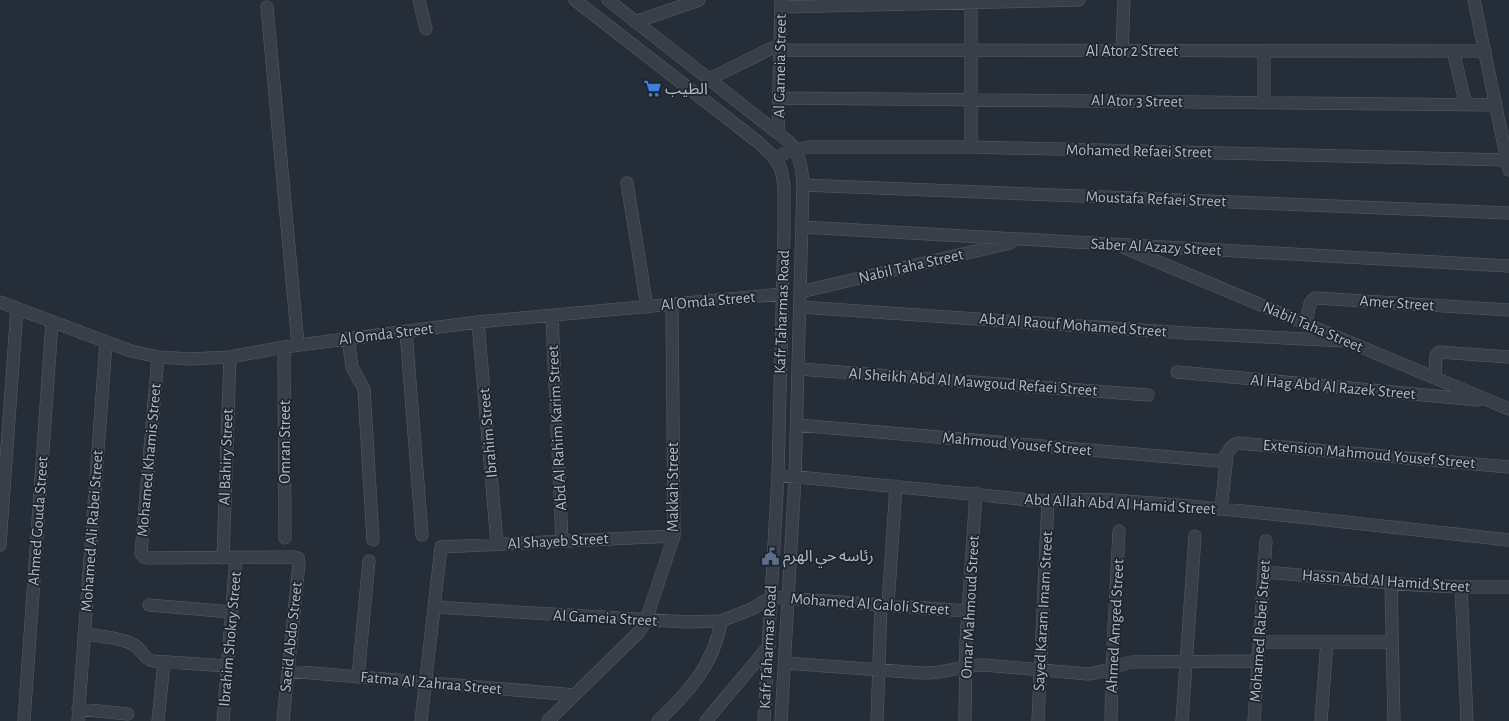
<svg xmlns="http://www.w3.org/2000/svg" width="1509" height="721" viewBox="0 0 1509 721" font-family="'Alegreya Sans','Noto Sans Arabic',sans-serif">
<rect width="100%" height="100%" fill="#252d38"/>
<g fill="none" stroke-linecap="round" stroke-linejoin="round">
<defs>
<path id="minor" d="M419 0 426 29
M575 0 758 142 772 155 781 169 784 186V230L778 475 764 721
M608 0 788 141C800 154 802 168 803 185L795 477 781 721
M1474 0 1509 170
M971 3V147
M267 7 298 345
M781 7 1079 0
M635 22 699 0
M780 50 1485 51
M1122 51 1124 0
M1264 51V103
M1453 51 1466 105
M709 79 780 44
M779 98 1496 105
M778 132 781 0
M775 160 788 151 808 147H971L1507 160
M627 183 647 307
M803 185 1509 213
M802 227 1509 266
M1125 248 1509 409
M800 292 1010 243
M0 302 131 351 158 357 190 359 230 357 284 347 478 322 782 294
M800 307 1186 333 1346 341
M552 316 562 541
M478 322 497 544
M1307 325C1308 316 1307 301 1316 298L1509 310
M406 331 422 535
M348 338 352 367 364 389 373 540
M284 347 285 538
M158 357 141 553 144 557 148 558 294 557 298 558 299 563 283 721
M799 369 1148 395
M1177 372 1478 400
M1435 378 1436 356 1439 352 1509 357
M797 425 1218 461C1229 458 1227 446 1238 443L1509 467
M778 475 1030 500C1057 501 1084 498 1112 500 1244 509 1377 526 1509 540
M1221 509 1227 455
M0 545 17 308
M223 558 230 357
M1264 572 1414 585 1461 587H1509
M1391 584 1394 721
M1461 587 1467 721
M149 605 232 612
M888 605 896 486
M434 607 687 622 721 621 754 608 771 597 968 611
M84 634C98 636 123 638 134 645 143 650 142 658 153 661L227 666
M1259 642H1392
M785 663 922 673C944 674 962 665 984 665L1088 674C1104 673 1117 665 1132 662L1258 661
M288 671 575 695
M358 677 369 561
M78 709 128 714
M24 721 52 322
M78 721 106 342
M158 721 164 662
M223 721 236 557
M421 721 441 547 674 536
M548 721 639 632 646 620 674 536 672 304
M658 721C688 693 715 663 721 621
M706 721 769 646
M877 721 881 605
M965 721 966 642 976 493
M1038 721 1048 501
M1111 721 1112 668 1119 531
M1182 721 1195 536
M1254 721 1266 541
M1321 721 1327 642"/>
</defs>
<use href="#minor" stroke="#565d66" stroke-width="13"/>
<use href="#minor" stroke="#383f48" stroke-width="12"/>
</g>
<defs>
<symbol id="supermarket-bare" viewBox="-9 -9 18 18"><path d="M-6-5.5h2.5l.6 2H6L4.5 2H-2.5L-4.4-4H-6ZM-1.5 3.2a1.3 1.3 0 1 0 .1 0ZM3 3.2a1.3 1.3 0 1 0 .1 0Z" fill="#3f7fe0" stroke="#1d242d" stroke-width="2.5" paint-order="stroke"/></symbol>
<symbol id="civic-bare" viewBox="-9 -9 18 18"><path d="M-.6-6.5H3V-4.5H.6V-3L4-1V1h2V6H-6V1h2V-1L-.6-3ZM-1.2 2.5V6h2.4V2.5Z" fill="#5c6f8a" stroke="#1d242d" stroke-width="2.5" paint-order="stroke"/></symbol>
</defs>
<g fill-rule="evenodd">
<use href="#supermarket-bare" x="640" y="76" width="25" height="25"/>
<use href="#civic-bare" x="758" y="544" width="25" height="25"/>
</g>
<g text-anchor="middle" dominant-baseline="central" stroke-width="3.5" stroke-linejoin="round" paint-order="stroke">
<g font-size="16" fill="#b3bac4" stroke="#1d242d">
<text x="1132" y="51">Al Ator 2 Street</text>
<text transform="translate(780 66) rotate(-89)">Al Gameia Street</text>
<text transform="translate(1137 101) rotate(1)">Al Ator 3 Street</text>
<text transform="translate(1139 151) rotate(1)">Mohamed Refaei Street</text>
<text transform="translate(1156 199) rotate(2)">Moustafa Refaei Street</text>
<text transform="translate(1156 247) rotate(3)">Saber Al Azazy Street</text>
<text transform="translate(911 266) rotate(-13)">Nabil Taha Street</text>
<text transform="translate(708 301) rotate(-5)">Al Omda Street</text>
<text transform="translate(1397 303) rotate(4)">Amer Street</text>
<text transform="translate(782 312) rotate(-88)">Kafr Taharmas Road</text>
<text transform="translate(1073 325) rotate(4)">Abd Al Raouf Mohamed Street</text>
<text transform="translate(1313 327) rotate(23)">Nabil Taha Street</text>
<text transform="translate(386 334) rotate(-7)">Al Omda Street</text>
<text transform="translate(973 382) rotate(4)">Al Sheikh Abd Al Mawgoud Refaei Street</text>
<text transform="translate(1333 387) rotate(5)">Al Hag Abd Al Razek Street</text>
<text transform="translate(557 428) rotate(-93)">Abd Al Rahim Karim Street</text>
<text transform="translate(488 433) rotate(-95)">Ibrahim Street</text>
<text transform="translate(285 442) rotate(-90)">Omran Street</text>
<text transform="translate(1017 444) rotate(5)">Mahmoud Yousef Street</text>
<text transform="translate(1369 454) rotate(5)">Extension Mahmoud Yousef Street</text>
<text transform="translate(226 457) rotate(-88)">Al Bahiry Street</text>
<text transform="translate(149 460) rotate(-85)">Mohamed Khamis Street</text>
<text transform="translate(673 487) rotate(-90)">Makkah Street</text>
<text transform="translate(1120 504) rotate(3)">Abd Allah Abd Al Hamid Street</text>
<text transform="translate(38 521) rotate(-86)">Ahmed Gouda Street</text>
<text transform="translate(92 531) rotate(-86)">Mohamed Ali Rabei Street</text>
<text transform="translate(558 541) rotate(-3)">Al Shayeb Street</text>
<text transform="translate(1386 581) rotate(4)">Hassn Abd Al Hamid Street</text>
<text transform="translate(870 604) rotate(4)">Mohamed Al Galoli Street</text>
<text transform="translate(970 607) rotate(-87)">Omar Mahmoud Street</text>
<text transform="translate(1043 611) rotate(-87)">Sayed Karam Imam Street</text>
<text transform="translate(605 618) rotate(3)">Al Gameia Street</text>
<text transform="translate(1115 626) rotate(-87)">Ahmed Amged Street</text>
<text transform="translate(1260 631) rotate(-86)">Mohamed Rabei Street</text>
<text transform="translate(291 637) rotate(-84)">Saeid Abdo Street</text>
<text transform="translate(230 639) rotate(-85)">Ibrahim Shokry Street</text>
<text transform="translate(768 647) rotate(-87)">Kafr Taharmas Road</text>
<text transform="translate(431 683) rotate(5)">Fatma Al Zahraa Street</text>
</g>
<g font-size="16" fill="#b3bac4" stroke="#1d242d" text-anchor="start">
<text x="665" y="89">الطيب</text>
<text x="783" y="556">رئاسه حي الهرم</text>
</g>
</g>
</svg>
